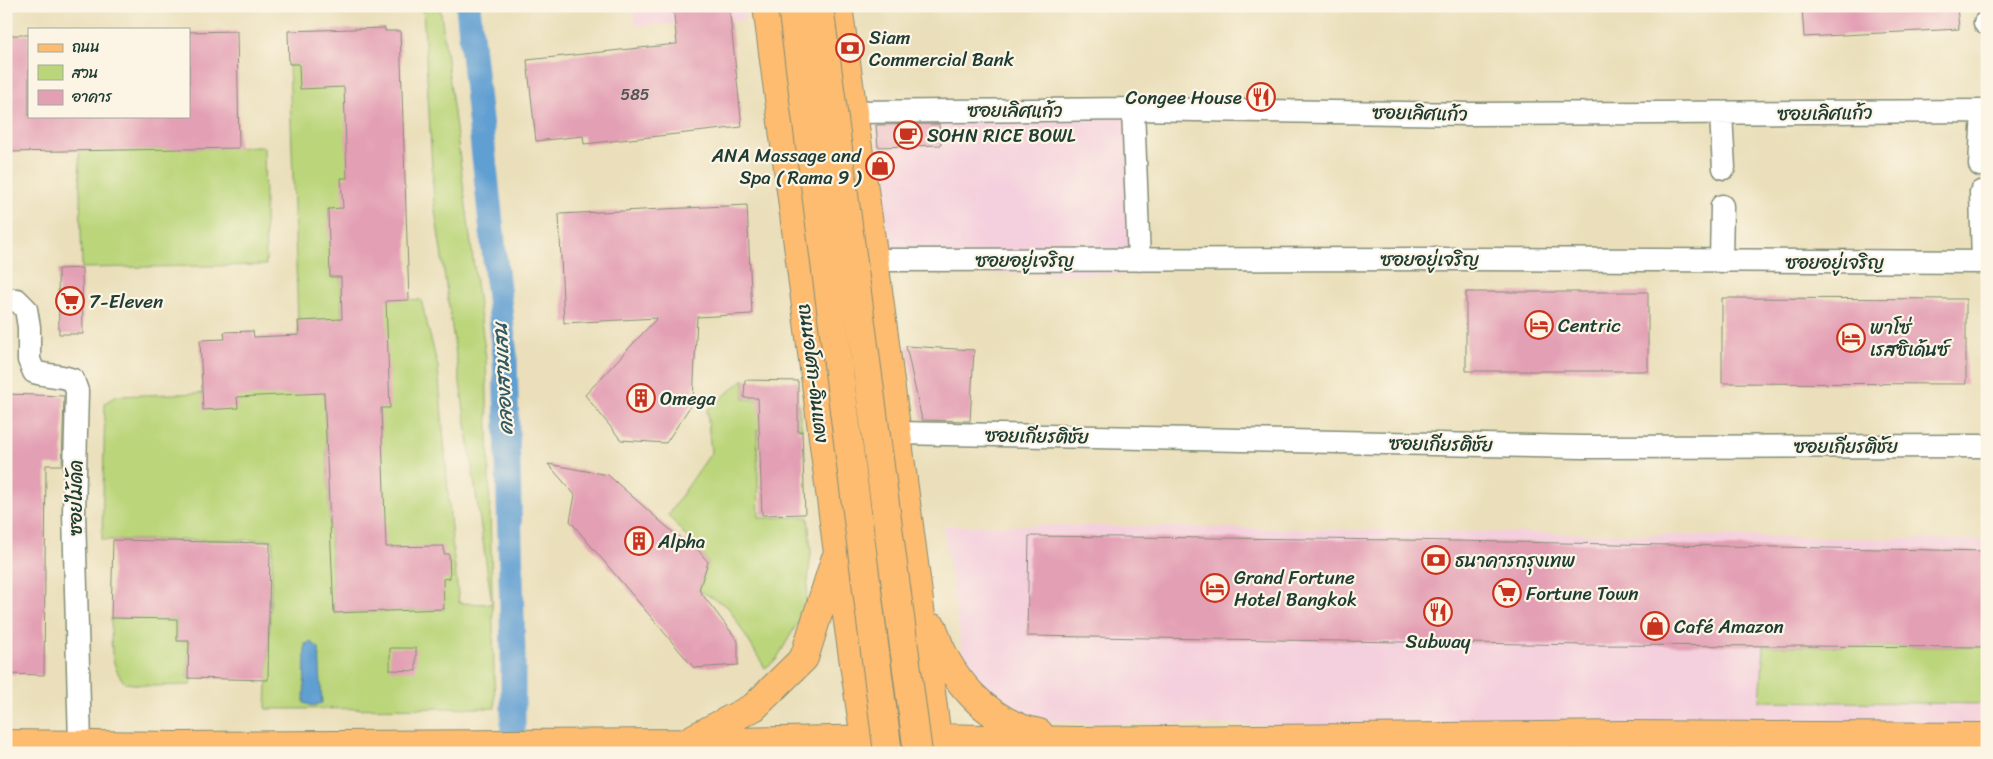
<svg xmlns="http://www.w3.org/2000/svg" width="1993" height="759" viewBox="0 0 1993 759" font-family="Sriracha,'Playpen Sans Thai',sans-serif">
<rect width="100%" height="100%" fill="#fcf5e5"/>
<filter id="ink" filterUnits="userSpaceOnUse"><feTurbulence type="fractalNoise" baseFrequency=".02" numOctaves="2"/><feDisplacementMap in="SourceGraphic" scale="10" xChannelSelector="R" yChannelSelector="G"/><feConvolveMatrix kernelMatrix="1 2 1 2 8 2 1 2 1" color-interpolation-filters="sRGB"/></filter>
<filter id="wash" filterUnits="userSpaceOnUse"><feTurbulence type="fractalNoise" baseFrequency=".0096" numOctaves="4" result="noise"/><feDisplacementMap in="SourceGraphic" scale="20" xChannelSelector="R" yChannelSelector="G"/><feGaussianBlur stdDeviation="1.12" result="paint"/><feColorMatrix in="noise" values="0 0 0 0 0 0 0 0 0 0 0 0 0 0 0 0 0 1.4 0 .05"/><feComposite in="paint" operator="in"/></filter>
<g filter="url(#wash)">
<rect width="100%" height="100%" fill="#eadfba"/>
<path fill="#f4cfdd" d="M633 6H744L745 20 635 26Z
M1138 98 1146 186V275L892 272 873 105Z
M1051 525 1987 540V735L1089 723 1027 719 1003 715 965 670 943 526Z"/>
<path fill="#bbd57a" stroke="#6d8957" d="M423 6H440L486 359 495 708 266 709 273 540H102L105 403 116 396 203 393 298 394V321L289 64 351 62 360 176 341 277 342 319 324 393 334 613 444 609 443 603 374 570 371 297 421 300 438 367 452 541 459 603 492 604 434 203Z
M264 147 266 265 82 268 79 150Z
M744 379V399L798 402 802 429 757 430 759 518 808 517 811 552 805 610 776 660 765 668 728 607 699 590 708 562 668 515 711 453 707 410Z
M111 618 177 619V641H189L188 678H193L191 685 151 686 125 683C108 664 112 642 111 618Z
M1764 646 1987 647V704L1760 701Z"/>
<path fill="#609fd2" stroke="#406e83" d="M311 642 319 648 322 703 312 706 304 703 305 644Z"/>
<g fill="none" stroke-linecap="round" stroke-linejoin="round">
<path stroke="#609fd2" stroke-width="25" d="M468 6 505 355 513 651V753"/>
</g>
<g id="blocks">
<path fill="#e39fb4" d="M673 6H729L742 127 584 144 583 136 536 141 527 60 677 44Z
M1802 6H1957L1959 29 1804 37Z
M385 28V31H400L409 300 386 301 390 408H381L386 547 444 546V554H449L450 578 443 579 444 609 334 613 324 393 237 397 238 408 203 410 200 340 225 339 224 332 253 331 254 337 299 335 298 321 342 319 341 277H330L328 209 343 208 341 178H347L344 87 300 89 299 64H289L288 31Z
M237 31 239 148 6 152V35H29V116H189V32Z
M939 124 941 145 878 147 876 125Z
M747 205 752 314 697 317 693 402 666 443 621 440 585 395 657 318 564 323 559 214Z
M82 268 83 334H59L58 269Z
M1466 292H1648V371H1466Z
M1722 298 1966 299V384L1722 383Z
M906 346 974 350 970 421 922 420Z
M745 380 798 381V432L802 431 805 514 762 515 758 398H744Z
M6 394 64 396 62 465H46L44 675 6 674Z
M548 464 608 475 684 542 688 538 708 562 699 590 738 641V665L694 668 570 521 575 495Z
M1029 536 1402 540 1987 551V647L1588 645 1027 636Z
M113 540 270 543 268 680 188 678 189 641H177V619L111 618Z
M390 648H416V671L390 670Z"/>
</g>
</g>
<g filter="url(#ink)">
<use href="#blocks" fill-opacity="0" stroke="#848e77" stroke-width="1"/>
<g fill="none" stroke-linecap="round" stroke-linejoin="round">
<defs>
<path id="street" d="M1985 23 1987 22
M1133 109 1139 260
M853 112 1133 109 1470 114 1987 111
M1721 114 1724 168
M1980 165 1983 111
M1981 192 1983 262
M874 260 1468 259 1987 262
M1721 262 1722 206
M6 300H17L26 309 29 327V360L34 372C47 376 60 375 73 380L77 391 74 512 80 745
M896 433 1583 447 1987 446"/>
<path id="primary" d="M767 6 838 553 867 753
M838 6 874 260 939 753
M933 628C947 676 987 723 1039 733
M690 740 754 707 804 658 835 560
M6 744 176 746 684 743 937 738 1077 741 1622 735 1987 737"/>
</defs>
<use href="#street" stroke="#848e77" stroke-width="25"/>
<use href="#primary" stroke="#848e77" stroke-width="30"/>
<use href="#street" stroke="#fff" stroke-width="22"/>
<use href="#primary" stroke="#fdbc70" stroke-width="28"/>
<defs>
<path id="primary-bridge" d="M792 6 888 753
M819 6 918 753"/>
</defs>
<use href="#primary-bridge" stroke="#848e77" stroke-width="30" stroke-linecap="butt"/>
<use href="#primary-bridge" stroke="#fdbc70" stroke-width="28"/>
</g>
</g>
<defs>
<symbol id="bank-ring" viewBox="-11 -11 22 22"><circle r="9.5" fill="#fcf5e5" stroke="#c8321e" stroke-width="1.5"/><path d="M-6-4H6V4H-6ZM0-2.3a2.3 2.3 0 1 0 0 4.6a2.3 2.3 0 1 0 0-4.6Z" fill="#c8321e"/></symbol>
<symbol id="restaurant-ring" viewBox="-11 -11 22 22"><circle r="9.5" fill="#fcf5e5" stroke="#c8321e" stroke-width="1.5"/><path d="M-5-6h1v4h1v-4h1v4h1v-4h1v5L-1.5 .5V6h-2V.5L-5-1ZM5-6V6H3V1.5H1.5Q1.5-4 5-6Z" fill="#c8321e"/></symbol>
<symbol id="cafe-ring" viewBox="-11 -11 22 22"><circle r="9.5" fill="#fcf5e5" stroke="#c8321e" stroke-width="1.5"/><path d="M-5.5-4.5H6V0H3Q3 3.5 0 3.5H-2.5Q-5.5 3.5-5.5 0ZM3-3.2v2h1.7v-2ZM-6 4.5H4V6H-6Z" fill="#c8321e"/></symbol>
<symbol id="shop-ring" viewBox="-11 -11 22 22"><circle r="9.5" fill="#fcf5e5" stroke="#c8321e" stroke-width="1.5"/><path d="M-5-2.5h2.3a2.7 3.5 0 0 1 5.4 0H5L5.5 6h-11ZM-1.5-2.5h3a1.5 2.3 0 0 0-3 0Z" fill="#c8321e"/></symbol>
<symbol id="supermarket-ring" viewBox="-11 -11 22 22"><circle r="9.5" fill="#fcf5e5" stroke="#c8321e" stroke-width="1.5"/><path d="M-6-5.5h2.5l.6 2H6L4.5 2H-2.5L-4.4-4H-6ZM-1.5 3.2a1.3 1.3 0 1 0 .1 0ZM3 3.2a1.3 1.3 0 1 0 .1 0Z" fill="#c8321e"/></symbol>
<symbol id="hotel-ring" viewBox="-11 -11 22 22"><circle r="9.5" fill="#fcf5e5" stroke="#c8321e" stroke-width="1.5"/><path d="M-6-4.5h1.5V1H6V5H4.5V3h-9V5H-6ZM-4 0a1.8 1.8 0 1 1 3.6 0ZM.5 0V-2.5h3Q6-2.5 6 0Z" fill="#c8321e"/></symbol>
<symbol id="building-ring" viewBox="-11 -11 22 22"><circle r="9.5" fill="#fcf5e5" stroke="#c8321e" stroke-width="1.5"/><path d="M-4-6H4V6H1V3H-1V6H-4ZM-2.5-4.3h1.7v1.8h-1.7ZM.8-4.3h1.7v1.8H.8ZM-2.5-1h1.7V.8h-1.7ZM.8-1h1.7V.8H.8Z" fill="#c8321e"/></symbol>
</defs>
<g fill-rule="evenodd">
<use href="#bank-ring" x="834" y="32" width="32" height="32"/>
<use href="#restaurant-ring" x="1245" y="81" width="32" height="32"/>
<use href="#cafe-ring" x="892" y="119" width="32" height="32"/>
<use href="#shop-ring" x="864" y="150" width="32" height="32"/>
<use href="#supermarket-ring" x="54" y="285" width="32" height="32"/>
<use href="#hotel-ring" x="1523" y="309" width="32" height="32"/>
<use href="#hotel-ring" x="1835" y="322" width="32" height="32"/>
<use href="#building-ring" x="625" y="382" width="32" height="32"/>
<use href="#building-ring" x="623" y="525" width="32" height="32"/>
<use href="#bank-ring" x="1420" y="544" width="32" height="32"/>
<use href="#hotel-ring" x="1199" y="572" width="32" height="32"/>
<use href="#supermarket-ring" x="1491" y="577" width="32" height="32"/>
<use href="#restaurant-ring" x="1422" y="596" width="32" height="32"/>
<use href="#shop-ring" x="1639" y="610" width="32" height="32"/>
</g>
<g text-anchor="middle" dominant-baseline="central" stroke-width="4.5" stroke-linejoin="round" paint-order="stroke">
<g font-size="16" fill="#505654">
<text x="635" y="94">585</text>
</g>
<g font-size="19" fill="#1f3d34" stroke="#fcf5e5" text-anchor="start">
<text x="869" y="37">Siam<tspan x="869" dy="22">Commercial Bank</tspan></text>
<text x="1242" y="97" text-anchor="end">Congee House</text>
<text x="927" y="135">SOHN RICE BOWL</text>
<text x="861" y="155" text-anchor="end">ANA Massage and<tspan x="861" dy="22">Spa ( Rama 9 )</tspan></text>
<text x="89" y="301">7-Eleven</text>
<text x="1558" y="325">Centric</text>
<text x="1870" y="327">พาโซ่<tspan x="1870" dy="22">เรสซิเด้นซ์</tspan></text>
<text x="660" y="398">Omega</text>
<text x="658" y="541">Alpha</text>
<text x="1455" y="560">ธนาคารกรุงเทพ</text>
<text x="1234" y="577">Grand Fortune<tspan x="1234" dy="22">Hotel Bangkok</tspan></text>
<text x="1526" y="593">Fortune Town</text>
<text x="1674" y="626">Café Amazon</text>
<text x="1438" y="641" text-anchor="middle">Subway</text>
</g>
<g font-size="19" fill="#1f3d34" stroke="#fcf5e5">
<text x="1015" y="110">ซอยเลิศแก้ว</text>
<text transform="translate(1420 113) rotate(1)">ซอยเลิศแก้ว</text>
<text transform="translate(1825 113) rotate(-1)">ซอยเลิศแก้ว</text>
<text x="1430" y="259">ซอยอยู่เจริญ</text>
<text x="1025" y="260">ซอยอยู่เจริญ</text>
<text x="1835" y="262">ซอยอยู่เจริญ</text>
<text transform="translate(814 373) rotate(83)">ถนนอโศก-ดินแดง</text>
<text transform="translate(1037 436) rotate(1)">ซอยเกียรติชัย</text>
<text transform="translate(1441 444) rotate(1)">ซอยเกียรติชัย</text>
<text x="1846" y="446">ซอยเกียรติชัย</text>
<text transform="translate(75 498) rotate(-90)">ซอยไม้ดัด</text>
</g>
<g font-size="20" font-style="italic" fill="#325a63" stroke="#fcf5e5">
<text transform="translate(503 379) rotate(-93)">คลองสามเสน</text>
</g>
</g>
<rect width="1993" height="759" fill="none" stroke="#fcf5e5" stroke-width="25"/>
<rect x="28" y="28" width="162" height="90" fill="#fcf5e5" stroke="#a4ab9e"/>
<rect x="38" y="44" width="25" height="8" fill="#fdbc70" stroke="#a4ab9e"/>
<text x="72" y="52" font-size="15" fill="#1f3d34">ถนน</text>
<rect x="38" y="65" width="25" height="15" fill="#bbd57a" stroke="#a4ab9e"/>
<text x="72" y="78" font-size="15" fill="#1f3d34">สวน</text>
<rect x="38" y="90" width="25" height="15" fill="#e39fb4" stroke="#a4ab9e"/>
<text x="72" y="102" font-size="15" fill="#1f3d34">อาคาร</text>
</svg>
